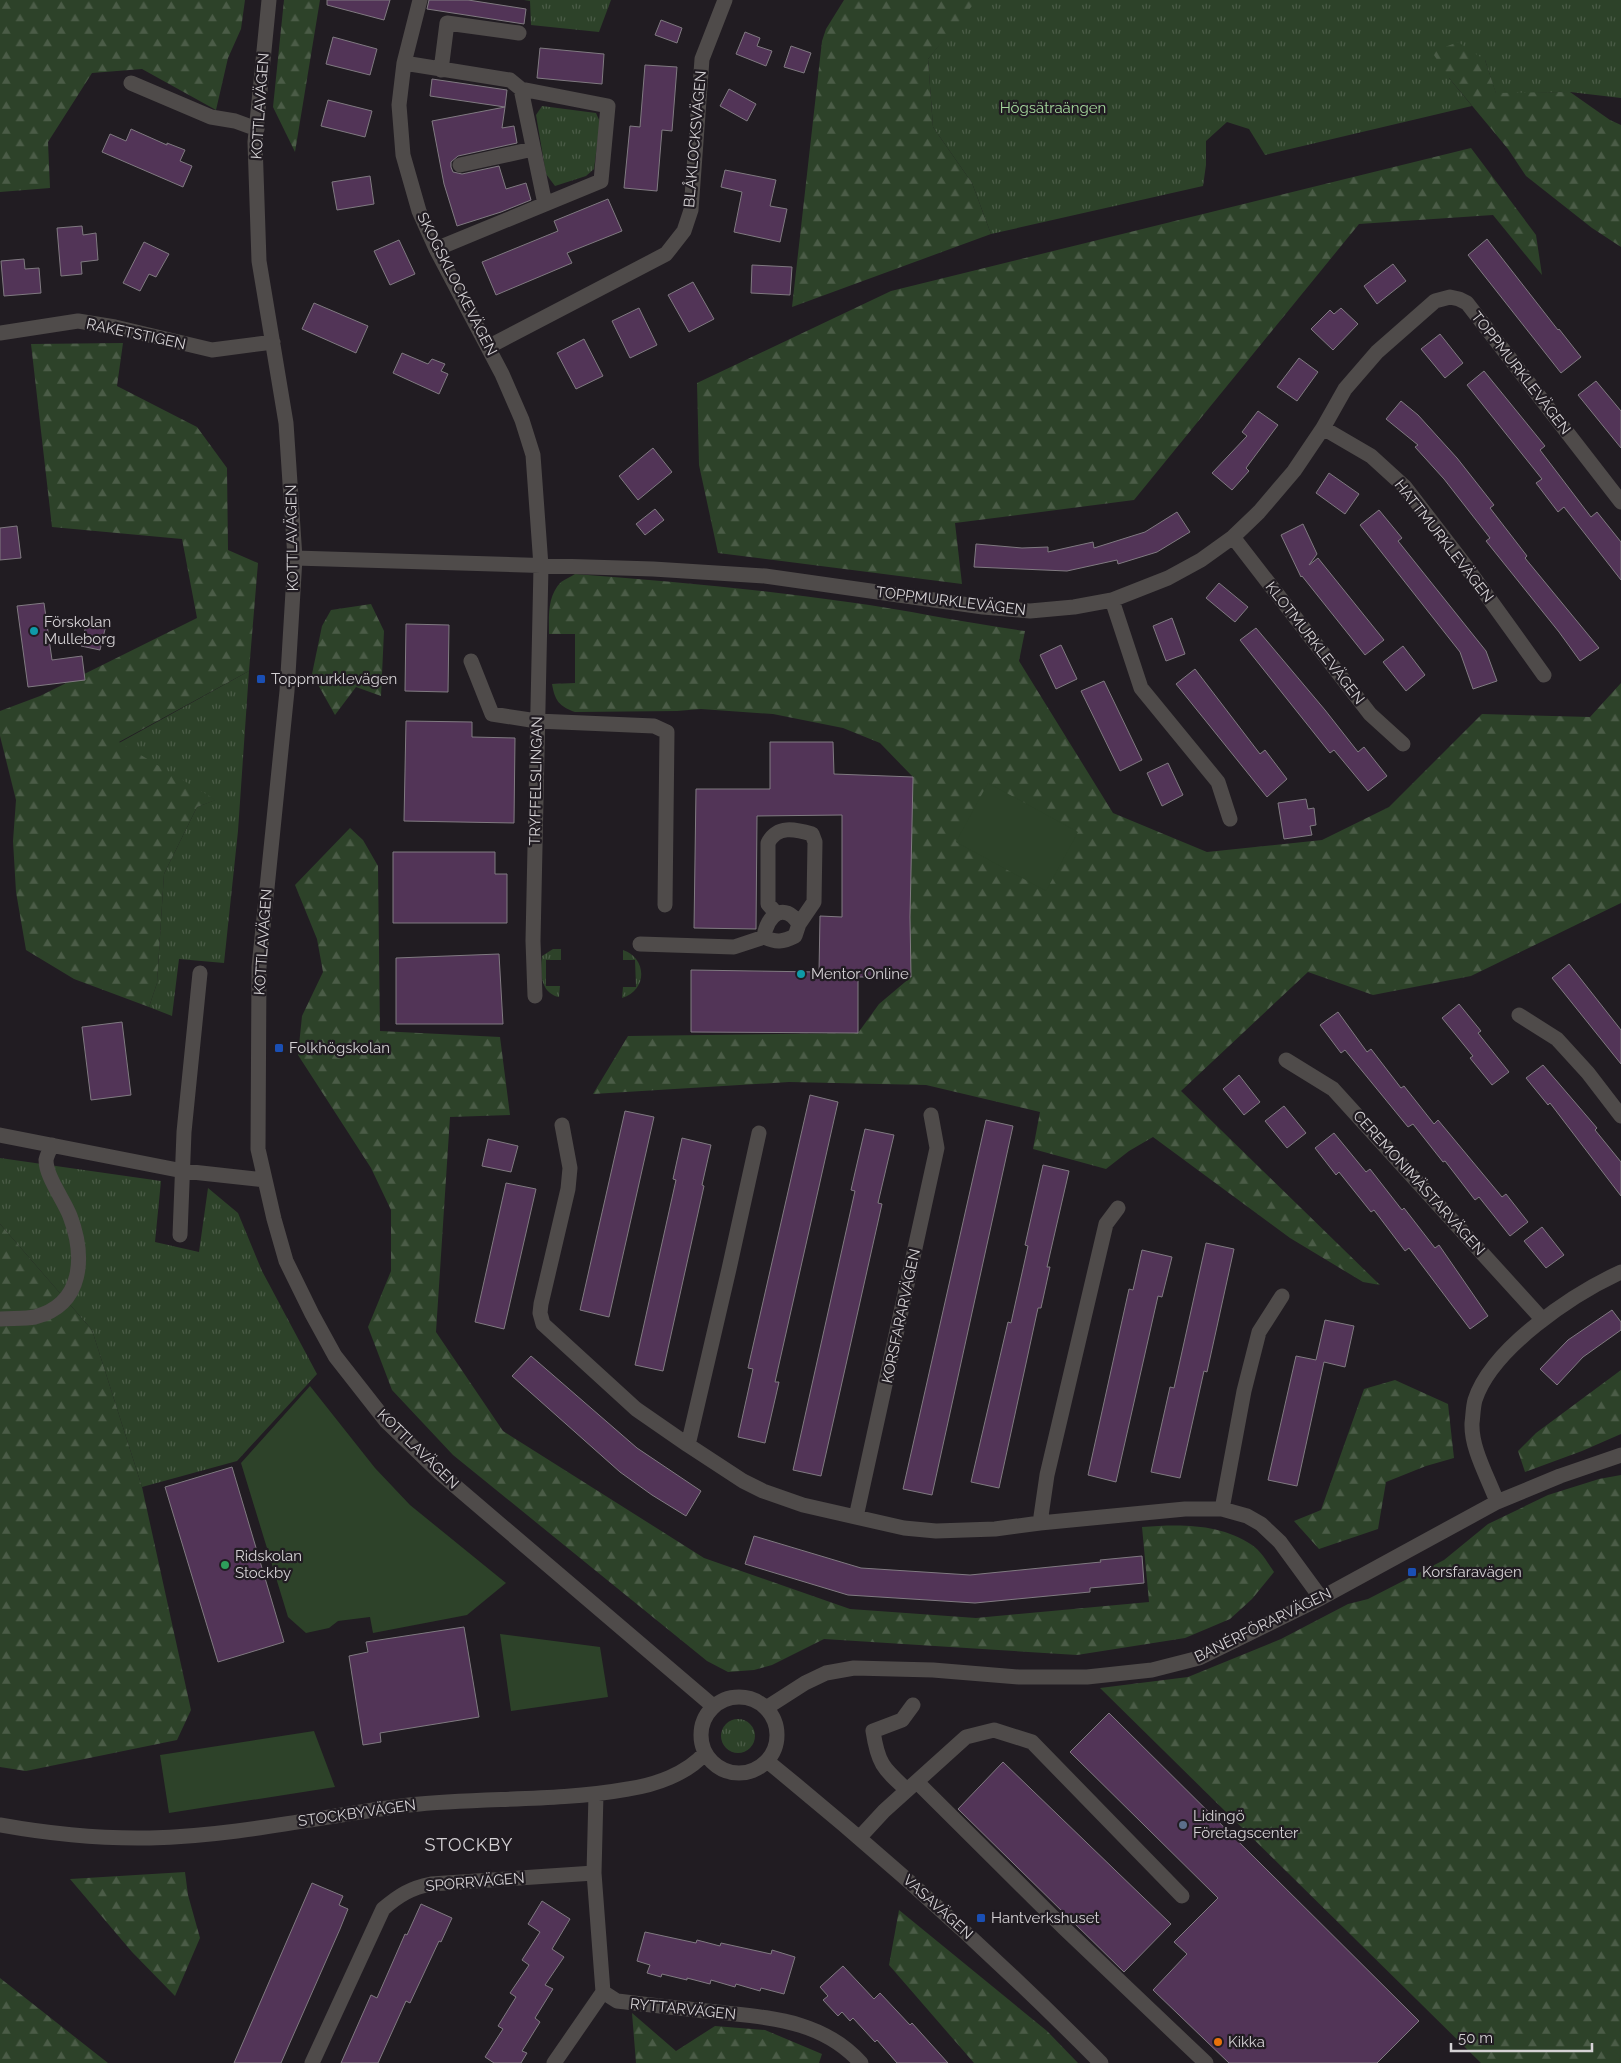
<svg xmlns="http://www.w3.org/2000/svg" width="1621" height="2063" viewBox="0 0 1621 2063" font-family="Raleway,sans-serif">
<defs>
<pattern id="grass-tufts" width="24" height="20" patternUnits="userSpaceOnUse" patternTransform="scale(1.25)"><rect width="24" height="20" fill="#2d4229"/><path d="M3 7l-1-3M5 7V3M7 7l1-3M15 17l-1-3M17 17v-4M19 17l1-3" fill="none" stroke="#4b5c47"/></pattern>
<pattern id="forest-firs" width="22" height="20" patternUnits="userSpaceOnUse" patternTransform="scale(1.25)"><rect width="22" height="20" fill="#2d4229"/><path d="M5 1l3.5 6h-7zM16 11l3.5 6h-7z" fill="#4b5c47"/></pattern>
</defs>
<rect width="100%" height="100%" fill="#211c22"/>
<path fill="url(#grass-tufts)" d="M524 0H611L599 32 531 25 530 1Z
M975 0H1621V98L1570 92 1496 94 1485 60 1449 78 1472 106 1265 155 1249 129 1227 122 1206 141V165L1203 186 991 234 972 183 933 127 928 59Z
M542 106 596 113 600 122 594 169 586 176 555 186 546 174 536 115Z
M249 671 238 831 224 963 179 959 172 1016 149 1007 157 983 164 874 197 807 215 800 119 743Z
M553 949H561V960H546V986H560L559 997C540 993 540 971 542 956Z
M623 950C647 958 648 990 622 998L623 987H636L635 960H623Z
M0 1158 161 1181 155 1242 199 1252 208 1188 238 1213 262 1271 317 1374 237 1461 142 1487 92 1330 0 1224Z
M721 1736a17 17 0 1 1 34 0a17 17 0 1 1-34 0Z"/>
<path fill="url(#forest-firs)" d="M0 0H245L241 29 228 58 216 110 142 69 92 73 48 142 50 188 0 192Z
M284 0H320L295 152 273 107Z
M844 0H977L928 59 933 127 972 183 991 234 792 307 822 41 826 29Z
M1458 42 1485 60 1496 93 1570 92 1610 120 1621 125V247L1592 228 1526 176 1508 149 1449 78 1432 52Z
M1471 148 1536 235 1542 275 1493 215 1359 224 1134 500 955 523 962 584 718 553 699 465 697 383 891 291Z
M123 343 117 386 197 427 227 468 228 550 258 563 249 671 119 742 216 800 197 807 164 874 157 983 149 1007 74 979 26 950 16 892 13 841 16 800 0 736V711L40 696 197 618 182 539 52 527 31 344Z
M575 574C667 581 758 589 848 602 907 610 966 623 1025 631L1019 661 1113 813 1207 852 1322 840 1389 807 1482 714 1590 717 1621 683V903L1471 976 1373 995 1308 972 1181 1091 1380 1285 1363 1282 1290 1238 1153 1137 1129 1151 1106 1169 1033 1149 1040 1112 926 1085 789 1082 593 1094 628 1036 858 1033 879 1004 911 977 910 905 913 777 880 743 843 728 773 714 701 709 677 711 575 712C559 706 555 701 552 684L575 683V634H549C549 617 547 596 561 582 565 579 571 577 575 574Z
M371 604 384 631 381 696 356 687 335 715 312 674 322 626 331 610Z
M350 828 363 840 378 866 380 1031 500 1037 510 1115 450 1117 436 1332 503 1431 704 1558 850 1609 976 1618 1149 1602 1142 1527C1179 1524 1220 1523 1252 1545 1261 1551 1268 1563 1274 1572L1252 1599 1230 1619 1185 1638 1077 1655 824 1639 772 1665 754 1670 728 1672 707 1661 453 1455 392 1390 368 1327 391 1271V1210L371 1168 298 1055 302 1016 323 972 317 939 295 885Z
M0 1224 92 1330 142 1487 191 1710 177 1740 26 1771 0 1767Z
M1621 1370V1434L1582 1451 1525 1472 1518 1451 1536 1433Z
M1395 1380 1448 1404 1454 1458 1426 1466 1386 1482 1378 1529 1319 1549 1294 1521 1321 1510 1364 1389Z
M1621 1475V2063H1481L1100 1688 1188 1677 1281 1639 1348 1604 1368 1599 1444 1560 1488 1524 1548 1495 1599 1479Z
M185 1872 188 1895 200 1938 175 1996 132 1952 70 1879Z
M899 1910 1047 2031 1078 2063H974L889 1965Z
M0 1978 108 2063H0Z
M632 2013 676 2051 715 2026 765 2030 822 2054 819 2063H636Z"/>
<path fill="#2d4229" d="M988 783 1078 832 1046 891 956 842Z
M310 1386 375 1468 410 1505 506 1583 467 1615 373 1633 370 1617 338 1621 329 1628 306 1633 288 1617 241 1463Z
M500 1634 600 1647 608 1697 511 1711Z
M314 1731 335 1787 169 1813 160 1755Z"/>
<path fill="#523457" stroke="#807a81" d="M327 0H390L384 20 327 5Z
M429 0H468L526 9 524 24 427 9Z
M661 20 682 28 677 43 655 35Z
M745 32 760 38 757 46 772 51 766 66 736 54Z
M333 37 377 49 370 75 326 64Z
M791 46 811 53 804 73 784 67Z
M540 48 604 54 602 84 537 78Z
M645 65 677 67 672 131 662 130 657 191 624 188 630 126 640 127Z
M432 79 507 90 505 107 430 96Z
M729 89 756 104 747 121 720 106Z
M328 100 372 111 365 137 321 126Z
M505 107 502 128 514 126 517 143 458 156 451 162V167L453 172 462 174 499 166 506 189 526 183 531 200 501 212 457 226 444 184 432 121Z
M131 129 167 145V143L185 150 180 161 192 166 183 187 102 152 110 134 126 141Z
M725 170 776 180 770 206 787 209 780 242 734 232 742 192 721 187Z
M370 176 374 204 337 210 332 182Z
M608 199 622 231 567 253 572 263 496 295 482 262 558 231 554 221Z
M82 226 83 235 96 233 98 260 81 262 82 274 61 276 57 228Z
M1487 239 1558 330 1559 329 1581 357 1561 373 1468 255Z
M399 240 415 274 390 285 374 251Z
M144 242 169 254 156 277 149 274 140 291 123 283Z
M24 259 25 269 39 268 41 293 4 296 1 261Z
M1393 264 1406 281 1377 304 1364 286Z
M752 265 792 267 790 295 751 293Z
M693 282 714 319 689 332 668 295Z
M314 303 368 326 356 353 302 329Z
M639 308 657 345 630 358 612 321Z
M1341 308 1358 324 1333 350 1311 329 1330 310 1334 314Z
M1440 334 1463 363 1445 378 1421 349Z
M584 339 603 376 576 389 557 353Z
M402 353 428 364 432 359 445 364 441 371 448 374 439 394 393 373Z
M1299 358 1318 372 1297 401 1277 387Z
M1484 371 1545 446 1540 450 1591 517 1597 512 1621 542V580L1564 507 1558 512 1536 483 1542 479 1467 385Z
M1596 381 1621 411V448L1578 395Z
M1401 401 1418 415 1457 458 1494 505 1490 508 1527 556 1525 558 1599 648 1580 661 1559 632 1486 541 1490 538 1444 479 1415 447 1418 445 1386 419Z
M1258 411 1278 425 1246 468 1249 471 1232 490 1212 473 1247 436 1242 432Z
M653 448 672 472 638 500 619 476Z
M1329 473 1359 494 1345 514 1316 493Z
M655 509 664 520 645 535 636 524Z
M1379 510 1402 538 1398 541 1486 651 1497 681 1473 689 1460 652 1360 525Z
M1177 512 1190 532 1157 552 1118 564 1117 560 1067 571 974 567 976 544 1022 548 1048 547V552L1093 542 1094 548 1145 532Z
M1303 524 1317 554 1309 565 1318 558 1384 640 1365 655 1302 576 1301 577 1281 535Z
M17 526 21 558 0 560V528Z
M1219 583 1248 607 1235 622 1206 598Z
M44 603 52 660 82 656 85 680 28 687 17 606Z
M1172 618 1185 654 1166 661 1153 626Z
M87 621 106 625 100 650 81 646Z
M406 624 449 625 448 692 405 691Z
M1256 628 1325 710 1358 752 1364 747 1387 776 1368 791 1334 750 1330 753 1240 640Z
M1061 645 1077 679 1056 689 1040 655Z
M1403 646 1425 675 1406 691 1383 662Z
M1195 669 1260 754 1265 750 1287 779 1267 797 1176 684Z
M1104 681 1142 760 1120 771 1081 691Z
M406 721 472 722V737L515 738 514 823 404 821Z
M770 742H833L834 774 913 777 910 917 911 977H858V1033L691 1032V970L819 972 820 916 842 917V815L757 816 756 929 694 928 696 789H770Z
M1168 763 1183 795 1162 806 1147 773Z
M1306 799 1308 809 1314 808 1316 825 1310 826 1312 835 1284 839 1278 803Z
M393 852H495V874H507V923H393Z
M499 954 503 1024H396V958Z
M1569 964 1621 1030V1064L1552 978Z
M1459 1004 1481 1031 1478 1033 1509 1072 1492 1085 1470 1058 1473 1056 1442 1018Z
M1338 1012 1367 1052 1371 1049 1401 1088 1404 1086 1434 1124 1438 1120 1502 1197 1506 1194 1528 1222 1510 1236 1479 1197 1475 1200 1445 1161 1443 1162 1413 1124 1408 1127 1345 1050 1341 1053 1320 1025Z
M122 1022 131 1095 91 1100 82 1027Z
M1543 1065 1597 1128 1595 1130 1621 1162V1196L1550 1103 1548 1105 1526 1078Z
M1239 1075 1260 1102 1244 1115 1223 1089Z
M810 1095 838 1102 775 1382H779L765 1443 738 1437 753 1369 748 1368Z
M1284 1106 1306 1133 1287 1148 1265 1121Z
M625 1111 654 1117 609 1317 580 1310Z
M986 1120 1013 1126 932 1495 903 1489Z
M865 1129 894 1135 878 1203 882 1204 821 1476 793 1470 855 1191 851 1190Z
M1334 1133 1366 1172 1370 1169 1402 1210 1404 1208 1435 1248 1439 1245 1488 1316 1470 1329 1409 1248 1405 1251 1374 1210 1371 1212 1339 1172 1336 1175 1315 1148Z
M682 1138 711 1145 702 1185 704 1186 663 1371 635 1365 676 1180 673 1179Z
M488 1139 518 1146 511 1172 482 1166Z
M1043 1165 1069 1171 1047 1267H1050L1041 1308H1038L999 1488 971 1482 1008 1322 1011 1323 1028 1246 1025 1245Z
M506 1183 536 1189 504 1329 475 1322Z
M1542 1227 1564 1255 1546 1268 1524 1241Z
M1206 1243 1234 1249 1207 1372 1204 1371 1180 1478 1151 1472 1170 1387 1174 1388Z
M1142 1250 1172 1257 1162 1297 1158 1296 1116 1482 1088 1475 1129 1289 1133 1290Z
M1612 1310 1621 1322V1330L1583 1357 1557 1385 1540 1369 1568 1340Z
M1325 1320 1354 1326 1345 1367 1324 1362 1297 1486 1268 1480 1296 1356 1316 1360Z
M531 1356 637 1448 701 1491 686 1516 652 1495 620 1472 512 1376Z
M232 1467 284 1642 218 1662 165 1487Z
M754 1536 861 1568 970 1575 1101 1562 1100 1560 1142 1556 1144 1583 1090 1588V1592L975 1603 848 1595 745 1564Z
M464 1627 479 1717 380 1733 381 1742 363 1745 349 1656 368 1652 366 1642Z
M1109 1713 1419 2021 1377 2063H1229L1153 1990 1187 1954 1174 1942 1218 1898 1070 1752Z
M1003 1762 1171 1924 1124 1972 958 1809Z
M312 1883 343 1896 339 1905 348 1909 340 1929 281 2063H234Z
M542 1901 570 1919 552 1949 564 1957 545 1985 553 1989 535 2018 540 2022 522 2051 527 2053 521 2063H494L485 2057 503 2029 498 2026 516 1997 510 1993 529 1965 522 1960 540 1932 528 1924Z
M421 1904 452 1918 441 1942 439 1941 410 2003 406 2001 378 2063H341L371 1995 377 1998 405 1934 407 1935Z
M645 1932 696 1943 697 1940 720 1946 721 1943 771 1954 772 1950 795 1957 784 1994 761 1988 760 1991 736 1984 735 1987 711 1980 710 1984 687 1978V1980L662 1974 661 1977 647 1973 650 1965 637 1961Z
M843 1966 874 1999 880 1993 910 2025 912 2023 948 2063H897L877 2040 875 2042 853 2018 850 2021 842 2012 838 2016 823 2000 828 1996 820 1987Z"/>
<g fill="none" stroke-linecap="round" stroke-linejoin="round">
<path stroke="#4f4b4a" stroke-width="15" d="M269 0 255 142 259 261 286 423 295 558 287 691 259 967 258 1149 274 1219 286 1261 312 1314 335 1356 386 1421 440 1473 713 1706
M420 0 404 63 399 105 403 155 419 211 436 249 502 374 522 420 533 455 541 566 533 941 535 996
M404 63 510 80 521 89 608 106 601 181 436 249
M441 70 447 23 519 33
M131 83 211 117 235 121 257 129
M521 89 545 204
M460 165 533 149
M0 333 78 321 115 327 212 350 273 342
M488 347 666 254 684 231 691 210 702 59 725 0
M1323 428 1371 456 1405 487 1465 565 1544 675
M1233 537 1370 714 1403 744
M295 558 653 569 765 576 983 607 1030 611 1074 607 1112 600 1168 578 1201 560 1233 537 1259 512 1294 471 1323 428 1345 389 1377 352 1435 301 1450 297 1459 299 1467 303 1621 502
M1112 600 1141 688 1218 782 1230 819
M471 661 492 714 537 721 654 726 667 732 665 905
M776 913 768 904V843C777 825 795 829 812 834L815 842 814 902 799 924
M640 944 734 947 764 937C776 943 783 942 795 936L799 924C784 901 767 915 764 937
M1519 1015 1557 1039 1588 1073 1621 1116
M1286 1060 1333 1089 1542 1319
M562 1125 570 1168 568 1189 541 1304 540 1313 543 1324 636 1409 688 1445 743 1481 763 1491 803 1505 904 1528 936 1531 995 1529 1040 1523 1185 1509H1222L1247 1516 1261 1524 1280 1542 1321 1598
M0 1135 183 1171 265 1180
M180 1235 184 1132 200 973
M0 1319C11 1318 24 1319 35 1317 84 1304 85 1256 70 1216 64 1200 46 1177 46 1160 47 1155 50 1149 52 1145
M688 1445 729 1269 759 1133
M1497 1502C1488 1477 1471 1449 1472 1423 1473 1416 1473 1407 1475 1400 1492 1348 1573 1294 1621 1272
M1222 1509 1244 1391 1259 1332 1282 1296
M856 1517 937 1148 931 1115
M1040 1523 1047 1475 1106 1224 1118 1208
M701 1735a38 38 0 1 1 76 0a38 38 0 1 1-76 0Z
M766 1708 805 1683 826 1673 854 1668 933 1670 1019 1677H1087L1152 1670 1199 1658 1321 1598 1497 1502 1560 1476 1621 1455
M767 1761C884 1856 995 1956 1101 2063
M917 1782 1064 1928 1206 2063
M907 1790C883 1768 878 1764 873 1731L902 1720 913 1705
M596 1794 594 1873 603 1992 617 2001C651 2005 684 2009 717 2012 771 2018 822 2020 861 2063
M0 1825C50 1834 99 1839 150 1838 237 1836 323 1816 409 1805 481 1797 556 1802 628 1789 655 1785 687 1774 705 1753
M860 1837 884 1811 966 1737 994 1730 1032 1742 1182 1896
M312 2063 383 1909C399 1895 411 1888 431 1884L594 1873
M554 2063 603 1992"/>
</g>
<g fill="#0f9aa8" stroke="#211c22" stroke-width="2">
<circle cx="34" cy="631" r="5"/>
<circle cx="801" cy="974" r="5"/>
</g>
<g fill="#1a4fb4" stroke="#211c22" stroke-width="2">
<rect x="256" y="674" width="10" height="10" rx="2.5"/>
<rect x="274" y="1043" width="10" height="10" rx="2.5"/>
<rect x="1407" y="1567" width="10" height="10" rx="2.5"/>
<rect x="976" y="1913" width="10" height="10" rx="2.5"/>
</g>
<circle fill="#2e9e5b" stroke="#211c22" stroke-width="2" cx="225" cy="1565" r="5"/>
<circle fill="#5c6f8a" stroke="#211c22" stroke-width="2" cx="1183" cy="1825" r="5"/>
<circle fill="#e8710a" stroke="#211c22" stroke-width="2" cx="1218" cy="2042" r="5"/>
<g text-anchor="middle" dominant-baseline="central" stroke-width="4.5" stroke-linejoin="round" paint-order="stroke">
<g font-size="15" fill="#d5d2d5" stroke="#211c22">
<text transform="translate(260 106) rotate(-86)">KOTTLAVÄGEN</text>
<text transform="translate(695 139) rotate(-85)">BLÅKLOCKSVÄGEN</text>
<text transform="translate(457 284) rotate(63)">SKOGSKLOCKEVÄGEN</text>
<text transform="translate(136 334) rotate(12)">RAKETSTIGEN</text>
<text transform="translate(1521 373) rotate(52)">TOPPMURKLEVÄGEN</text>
<text transform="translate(292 538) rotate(-91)">KOTTLAVÄGEN</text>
<text transform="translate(1444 541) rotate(52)">HATTMURKLEVÄGEN</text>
<text transform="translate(951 601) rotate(7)">TOPPMURKLEVÄGEN</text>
<text transform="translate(1315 643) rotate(52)">KLOTMURKLEVÄGEN</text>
<text transform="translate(536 781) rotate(-89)">TRYFFELSLINGAN</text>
<text transform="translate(263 942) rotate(-86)">KOTTLAVÄGEN</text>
<text transform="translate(1419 1183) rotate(48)">CEREMONIMÄSTARVÄGEN</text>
<text transform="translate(901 1316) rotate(-78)">KORSFARARVÄGEN</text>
<text transform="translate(418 1449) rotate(44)">KOTTLAVÄGEN</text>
<text transform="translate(1263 1625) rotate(-26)">BANÉRFÖRARVÄGEN</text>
<text transform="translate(357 1813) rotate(-8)">STOCKBYVÄGEN</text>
<text transform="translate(475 1882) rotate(-5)">SPORRVÄGEN</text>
<text transform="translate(938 1907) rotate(42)">VASAVÄGEN</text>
<text transform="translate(683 2009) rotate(6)">RYTTARVÄGEN</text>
</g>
<g font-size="15" fill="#a4d89c" stroke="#211c22">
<text x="1053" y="108">Högsätraängen</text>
</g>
<g font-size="15" fill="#d5d2d5" stroke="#211c22" text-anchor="start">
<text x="44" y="622">Förskolan<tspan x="44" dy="17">Mulleborg</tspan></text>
<text x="271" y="679">Toppmurklevägen</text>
<text x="811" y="974">Mentor Online</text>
<text x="289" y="1048">Folkhögskolan</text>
<text x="235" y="1556">Ridskolan<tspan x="235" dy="17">Stockby</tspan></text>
<text x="1422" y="1572">Korsfaravägen</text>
<text x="1193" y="1816">Lidingö<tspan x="1193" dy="17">Företagscenter</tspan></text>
<text x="991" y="1918">Hantverkshuset</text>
<text x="1228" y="2042">Kikka</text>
</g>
<g font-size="18" letter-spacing="1" fill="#d5d2d5" stroke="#211c22">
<text x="469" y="1844">STOCKBY</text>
</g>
</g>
<path d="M1451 2043v8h141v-8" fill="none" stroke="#d5d2d5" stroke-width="2.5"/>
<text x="1458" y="2043" font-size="15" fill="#d5d2d5" stroke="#211c22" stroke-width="4" paint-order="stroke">50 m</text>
</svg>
